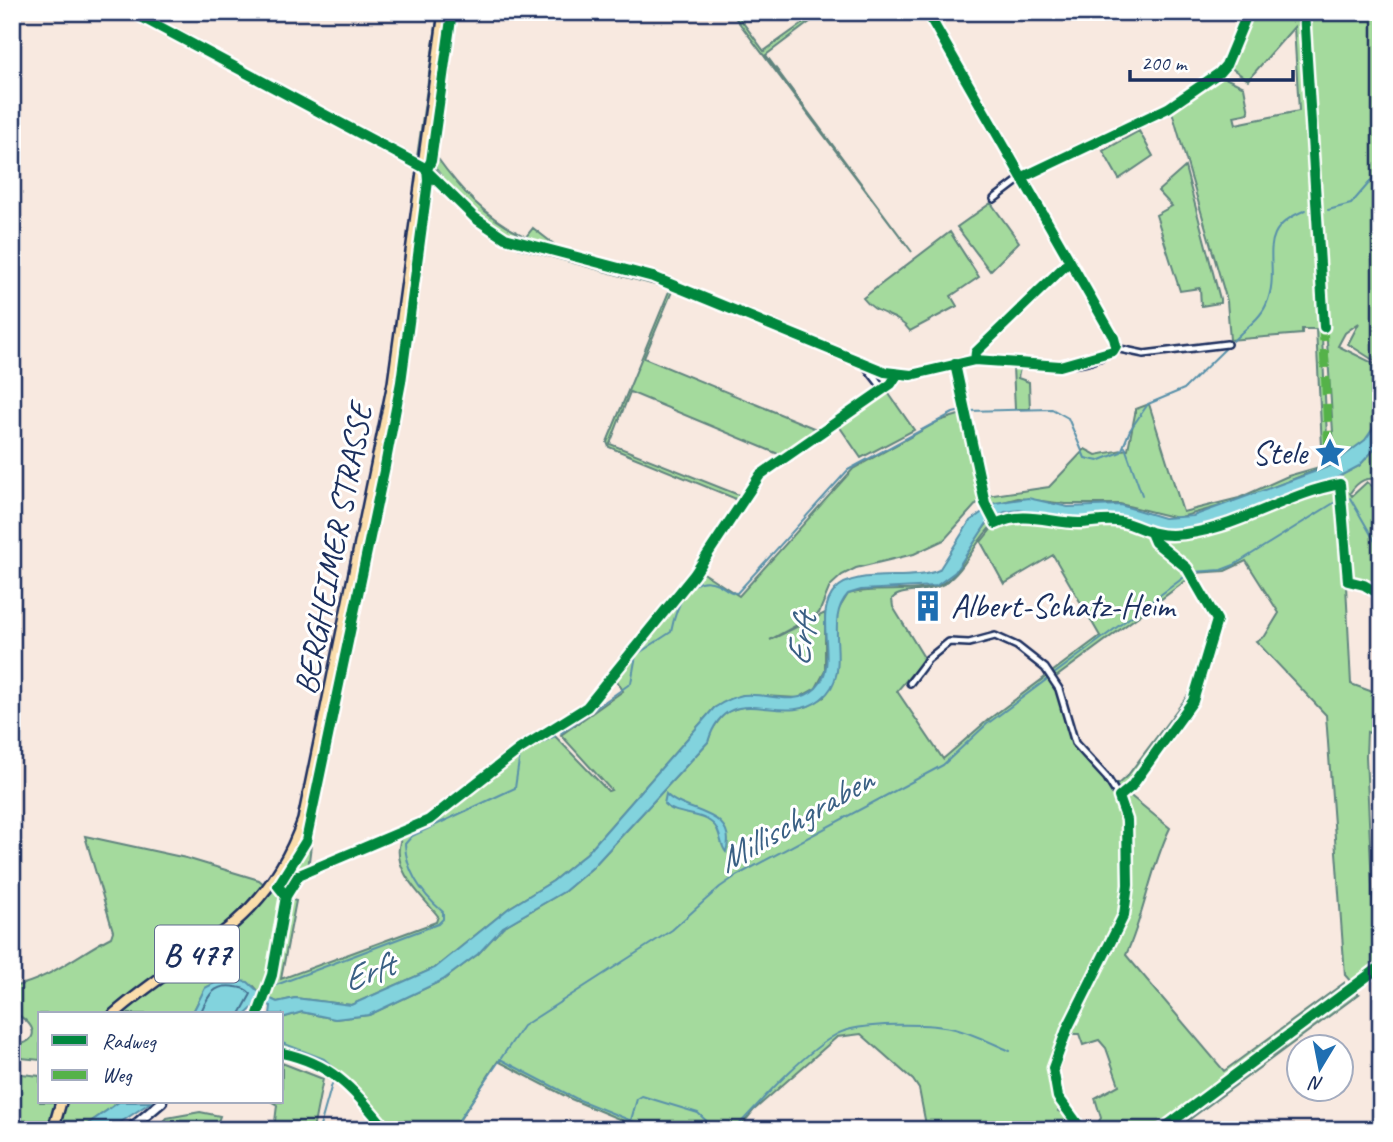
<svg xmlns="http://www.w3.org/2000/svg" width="1393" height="1142" viewBox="0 0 1393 1142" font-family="Caveat,sans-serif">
<rect width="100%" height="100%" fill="#f8e9e0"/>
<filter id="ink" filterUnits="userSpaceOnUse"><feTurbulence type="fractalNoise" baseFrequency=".0143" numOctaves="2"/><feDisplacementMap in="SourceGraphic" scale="14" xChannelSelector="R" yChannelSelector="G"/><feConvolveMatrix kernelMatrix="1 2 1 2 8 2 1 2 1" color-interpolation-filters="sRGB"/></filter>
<g filter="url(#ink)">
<path fill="#a4da9d" stroke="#60847e" stroke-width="2" d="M438 12H441L418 161 262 80 270 81 417 157Z
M452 12H456L436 156C461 191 485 217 524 236L520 238C490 241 449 185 432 164Z
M731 12H735L764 51 810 18 806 12H823L766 55 912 252Z
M1249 12H1381V365L1348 344 1359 323 1345 333 1338 346 1381 367C1381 412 1382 440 1335 462L1324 297 1322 278H1319L1328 456 1333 463 1242 500 1177 518 1120 504H1065L1018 498 988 506 967 413 987 496 1049 487 1085 449 1096 455 1128 449 1136 409 1149 404 1183 512 1239 498 1288 476 1323 466 1316 329H1302V334L1230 340 1227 301 1171 108 1219 75 1244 87 1249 113 1234 116 1236 124 1299 111 1294 27 1248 80 1227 65Z
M1139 131 1153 156 1119 179 1103 151Z
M1185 167 1220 299V303L1201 306 1200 288 1180 291 1156 215 1172 206 1158 191Z
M430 180 440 185 473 219 500 238 670 286 673 289 644 358 821 431 783 456 630 392 610 444 744 497 739 505 734 498 609 447 607 442 670 289 518 248 486 232 432 184 405 383 362 602 312 837 308 869 298 874 286 889 282 883 305 846 316 803 402 383Z
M427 181 399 381 357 598 305 840 282 880 306 821 337 679 380 466 423 185Z
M991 203 1019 242 990 271 957 227Z
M533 228 559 248 653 272 805 335 656 275 526 243 525 238Z
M950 232 979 277 951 296 957 306 910 331C896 312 877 317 863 298Z
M1013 367 1020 368 1018 378 1029 382 1030 409H1015Z
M887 391 914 430 861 458 837 423Z
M965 413 981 491 979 501 944 540 914 554 856 568 842 575 830 586 819 613 770 640 825 613V671L816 688 798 698 743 695 714 708 587 853 553 881 509 908 435 968 351 1005 295 998 277 1002 266 997 275 971 289 899 296 901 281 979 436 922 438 916C422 896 392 870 400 842 404 828 423 825 434 818 475 793 510 758 551 732L608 791 611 790 561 735 623 691 615 677 699 570 739 596 853 469 939 421Z
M1381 442V483C1369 473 1357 482 1350 493L1352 496 1367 482 1381 493V587L1378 591 1353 581 1346 585 1351 684 1381 695V737L1367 732 1366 756 1373 908 1381 960 1351 982 1345 975 1326 715 1256 641 1265 636 1279 613 1246 561 1225 571 1194 573 1189 565 1157 540 1159 536C1225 538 1283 497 1343 487V478L1339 476 1359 466Z
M1014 517 1075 524H1125L1140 531 1177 560 1191 577 1056 677 1052 672 1100 636 1053 555 1004 584 981 542 993 527Z
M991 520 994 524C974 541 967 569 944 584 925 595 901 588 892 599L893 607 923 656 922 662 897 691 943 759 989 719 1048 675C1063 696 1061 723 1074 745 1083 762 1102 772 1112 789 1133 821 1130 889 1119 925 1097 963 1058 1027 1051 1069 1049 1084 1061 1099 1058 1111L1065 1114 1080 1130H927L919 1089 913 1080 861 1034 837 1037 754 1110 738 1130H645L571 1099 498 1061 453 1130H391C357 1090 335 1062 282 1050V1018L302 1012 335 1019 369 1015 443 980 478 954 503 927 565 891 592 868 708 742 711 731 725 712 748 705 794 709 808 706 824 697 837 612 848 594C878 585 927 598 950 578 967 562 973 536 991 520Z
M1214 615 1215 620 1192 701 1132 784 1120 791 1113 782 1118 784 1128 775 1188 695 1201 664Z
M1127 793 1170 828C1150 869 1145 913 1126 955L1224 1071 1344 983V986L1153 1130H1093L1101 1118 1095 1098 1119 1085 1106 1048 1099 1040 1083 1045 1079 1034H1074L1069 1027 1129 909V818L1124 798Z
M85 836 186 858 259 880 266 886 243 914 109 1014H40V1060L12 1057V1046C44 1042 35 1022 12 1012V987C49 980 78 954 111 937L113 931Z
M273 891 280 892C290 907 270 978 262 995L254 986 199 1000 192 1014H119L224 939Z
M1356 993 1359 994 1175 1130H1171Z
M282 1063 323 1079 313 1130H274L277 1105 272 1102H282Z
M12 1073 40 1076V1102H57L49 1130H12Z
M64 1102H119L79 1130H56Z
M200 1112 220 1116 215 1130H156L167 1118Z"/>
<path fill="#82d3dd" stroke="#5991aa" stroke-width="2" d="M1381 417V442L1359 466 1329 482 1252 511 1182 530H1160L1116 516 1080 520 1019 510 1005 512 987 523 955 572 936 586 861 590 848 594C821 623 856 672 821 699 781 730 728 676 708 742L592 868 565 891 503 927 478 954 443 980 369 1015 335 1019 302 1012 282 1018V1014H270L271 1006 259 1002 246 1014H192L205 988 222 979 248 982 262 995 277 1002 295 998 351 1005 435 968 509 908 553 881 587 853 714 708C723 702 732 697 743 695 768 692 795 708 816 688 841 663 811 617 835 590 855 567 911 583 939 570L970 521 995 503 1028 498 1068 507 1120 505 1164 518 1193 516 1330 466 1365 440Z
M666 794C684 814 739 809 726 852 720 845 721 834 715 826 703 811 677 817 664 804Z
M119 1102H151L109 1130H79Z"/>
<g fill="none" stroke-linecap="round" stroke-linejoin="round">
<path stroke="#447191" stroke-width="2" d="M200 1014C208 996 213 983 236 987 243 988 246 989 251 994L240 1014"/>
<path stroke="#5991aa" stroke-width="2" d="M1328 210 1351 204 1381 169
M1233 341C1243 330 1260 319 1266 305 1284 265 1249 232 1306 210
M968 411 1052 409 1068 418 1085 458 1098 461 1121 452 1130 430 1148 404 1184 389 1228 346
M1125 447 1142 495
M1350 498 1381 552
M1193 572 1221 570 1234 565 1345 496
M561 733 631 683 636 655 671 632C675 612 687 570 718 584 726 588 728 593 737 593L848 470 953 413 961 411
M272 989 276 985 438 924 443 919V912C422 894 406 872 405 844L412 836 515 788 520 754 555 736
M282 1043 324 1059 338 1071
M500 1059 577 1099 654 1130
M631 1120 637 1099 642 1096 698 1113 716 1130
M319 1130 332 1084
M452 1130 523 1026 672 930 720 887 736 876 943 765 987 724 1187 575
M734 1130C762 1100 802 1054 837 1034 859 1022 931 1023 955 1029 974 1034 992 1043 1010 1051"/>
<defs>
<path id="minor" d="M927 12 1114 338 1115 348
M423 167 483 224 512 241 653 277 891 373C920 379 948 362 977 360 1017 358 1081 379 1115 348
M994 199 1023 177
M1115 348 1144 354 1227 344
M975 360 976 352 1070 261
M864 364 882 387 891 384 897 375
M1367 587 1381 595
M910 683 928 659 949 642 969 643 995 636 1017 646 1045 668 1059 689 1075 743 1107 778 1125 807 1128 885 1124 915 1068 1027 1053 1068 1058 1097 1082 1130
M1119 797 1131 787 1193 701 1217 620 1189 571
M258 1014 272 975 287 901 285 892 272 884"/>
<path id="secondary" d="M282 1053C334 1064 354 1091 387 1130
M129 1130 162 1102
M1161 1130 1381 966"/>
<path id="primary" d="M114 1014C192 946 265 928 303 820L393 383 444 12
M53 1130 61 1102"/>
</defs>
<use href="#minor" stroke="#1b2f5e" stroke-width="10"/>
<use href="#secondary" stroke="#1b2f5e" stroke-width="13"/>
<use href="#primary" stroke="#1b2f5e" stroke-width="14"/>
<use href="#minor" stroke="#fff" stroke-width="5"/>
<use href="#secondary" stroke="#fff" stroke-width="8"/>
<use href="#primary" stroke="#faddab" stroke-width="9"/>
<path stroke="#55b248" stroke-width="9" stroke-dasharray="18 9" stroke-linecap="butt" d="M1323 323 1329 455 1332 458"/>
<defs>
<path id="cycleway" d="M132 12 423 167 475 218 505 238 653 277 885 372 911 375 975 360 1060 366 1113 351 1116 346 1114 338 927 12
M1304 12 1324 327
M1023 177 1168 108 1219 73 1226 65 1248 12
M975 360 976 352 1070 261
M955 364 985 503 996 524C1024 510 1050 523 1079 523 1093 523 1107 518 1122 522 1142 527 1149 535 1172 535 1232 533 1283 494 1340 484L1348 581 1364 585 1381 595
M286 896 278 886 306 841 385 466 401 382 428 181 427 169 431 161 452 12
M258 1014 272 975 286 896 299 875 429 820 520 749 587 707 694 575 760 475 891 384 897 375
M282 1053C334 1064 354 1091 387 1130
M1082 1130 1058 1097 1053 1068 1068 1027 1124 915 1128 885 1127 820 1119 797 1131 787 1193 701 1217 620 1187 568 1155 542 1152 535
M1161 1130 1381 966"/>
</defs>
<use href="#cycleway" stroke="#fff" stroke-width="15"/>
<use href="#cycleway" stroke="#00873e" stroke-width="10"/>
</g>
</g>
<defs>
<symbol id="sight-bare" viewBox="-9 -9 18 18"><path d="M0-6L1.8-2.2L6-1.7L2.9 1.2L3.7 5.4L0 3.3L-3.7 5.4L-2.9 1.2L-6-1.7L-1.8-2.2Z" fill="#1f6fb2" stroke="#fff" stroke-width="2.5" paint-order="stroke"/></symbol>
<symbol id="building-bare" viewBox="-9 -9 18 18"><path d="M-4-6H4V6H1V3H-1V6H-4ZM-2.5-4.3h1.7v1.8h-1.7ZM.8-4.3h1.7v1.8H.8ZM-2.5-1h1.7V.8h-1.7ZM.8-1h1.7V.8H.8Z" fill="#1f6fb2" stroke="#fff" stroke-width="2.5" paint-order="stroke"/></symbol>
</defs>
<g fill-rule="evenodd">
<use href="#sight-bare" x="1308" y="431" width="44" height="44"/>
<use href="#building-bare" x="906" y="584" width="44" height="44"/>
</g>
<g text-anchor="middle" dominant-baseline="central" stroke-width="6" stroke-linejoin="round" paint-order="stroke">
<rect fill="#fff" stroke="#5f6d8e" stroke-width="2" x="155" y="925.5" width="84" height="57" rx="5"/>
<g font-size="32" font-weight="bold" fill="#1b2f5e">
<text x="197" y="954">B 477</text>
</g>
<g font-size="33" fill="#1b2f5e" stroke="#fff" text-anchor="end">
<text x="1307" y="453">Stele</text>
<text x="951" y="606" text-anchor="start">Albert-Schatz-Heim</text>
</g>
<g font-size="33" fill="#1b2f5e" stroke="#fff">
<text transform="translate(333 549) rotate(-79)">BERGHEIMER STRASSE</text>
</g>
<g font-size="35" font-style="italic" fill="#3a6084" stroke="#fff">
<text transform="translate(801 640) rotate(-82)">Erft</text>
<text transform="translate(795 820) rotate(-30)">Millischgraben</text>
<text transform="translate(368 972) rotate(-21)">Erft</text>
</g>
</g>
<rect width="1393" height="1142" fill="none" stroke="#fff" stroke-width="42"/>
<rect x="21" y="21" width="1351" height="1100" fill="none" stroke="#1b2f5e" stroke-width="2.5" filter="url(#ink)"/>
<rect x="38" y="1012" width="245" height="91" fill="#ffffff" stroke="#a4acbf" stroke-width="2"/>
<rect x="52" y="1035" width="35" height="10" fill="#00873e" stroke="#a4acbf" stroke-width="2"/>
<text x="102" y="1048" font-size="21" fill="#1b2f5e">Radweg</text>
<rect x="52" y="1070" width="35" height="10" fill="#55b248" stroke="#a4acbf" stroke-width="2"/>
<text x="102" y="1082" font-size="21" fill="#1b2f5e">Weg</text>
<g transform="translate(1320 1068) rotate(190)"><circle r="33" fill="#ffffff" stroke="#a4acbf" stroke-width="2"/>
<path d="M0-5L12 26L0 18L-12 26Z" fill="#1f6fb2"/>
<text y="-10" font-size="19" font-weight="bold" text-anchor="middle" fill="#1b2f5e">N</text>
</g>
<path d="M1130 70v10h163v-10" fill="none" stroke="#1b2f5e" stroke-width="3.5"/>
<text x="1141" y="70" font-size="21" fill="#1b2f5e" stroke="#ffffff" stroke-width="5" paint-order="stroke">200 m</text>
</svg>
